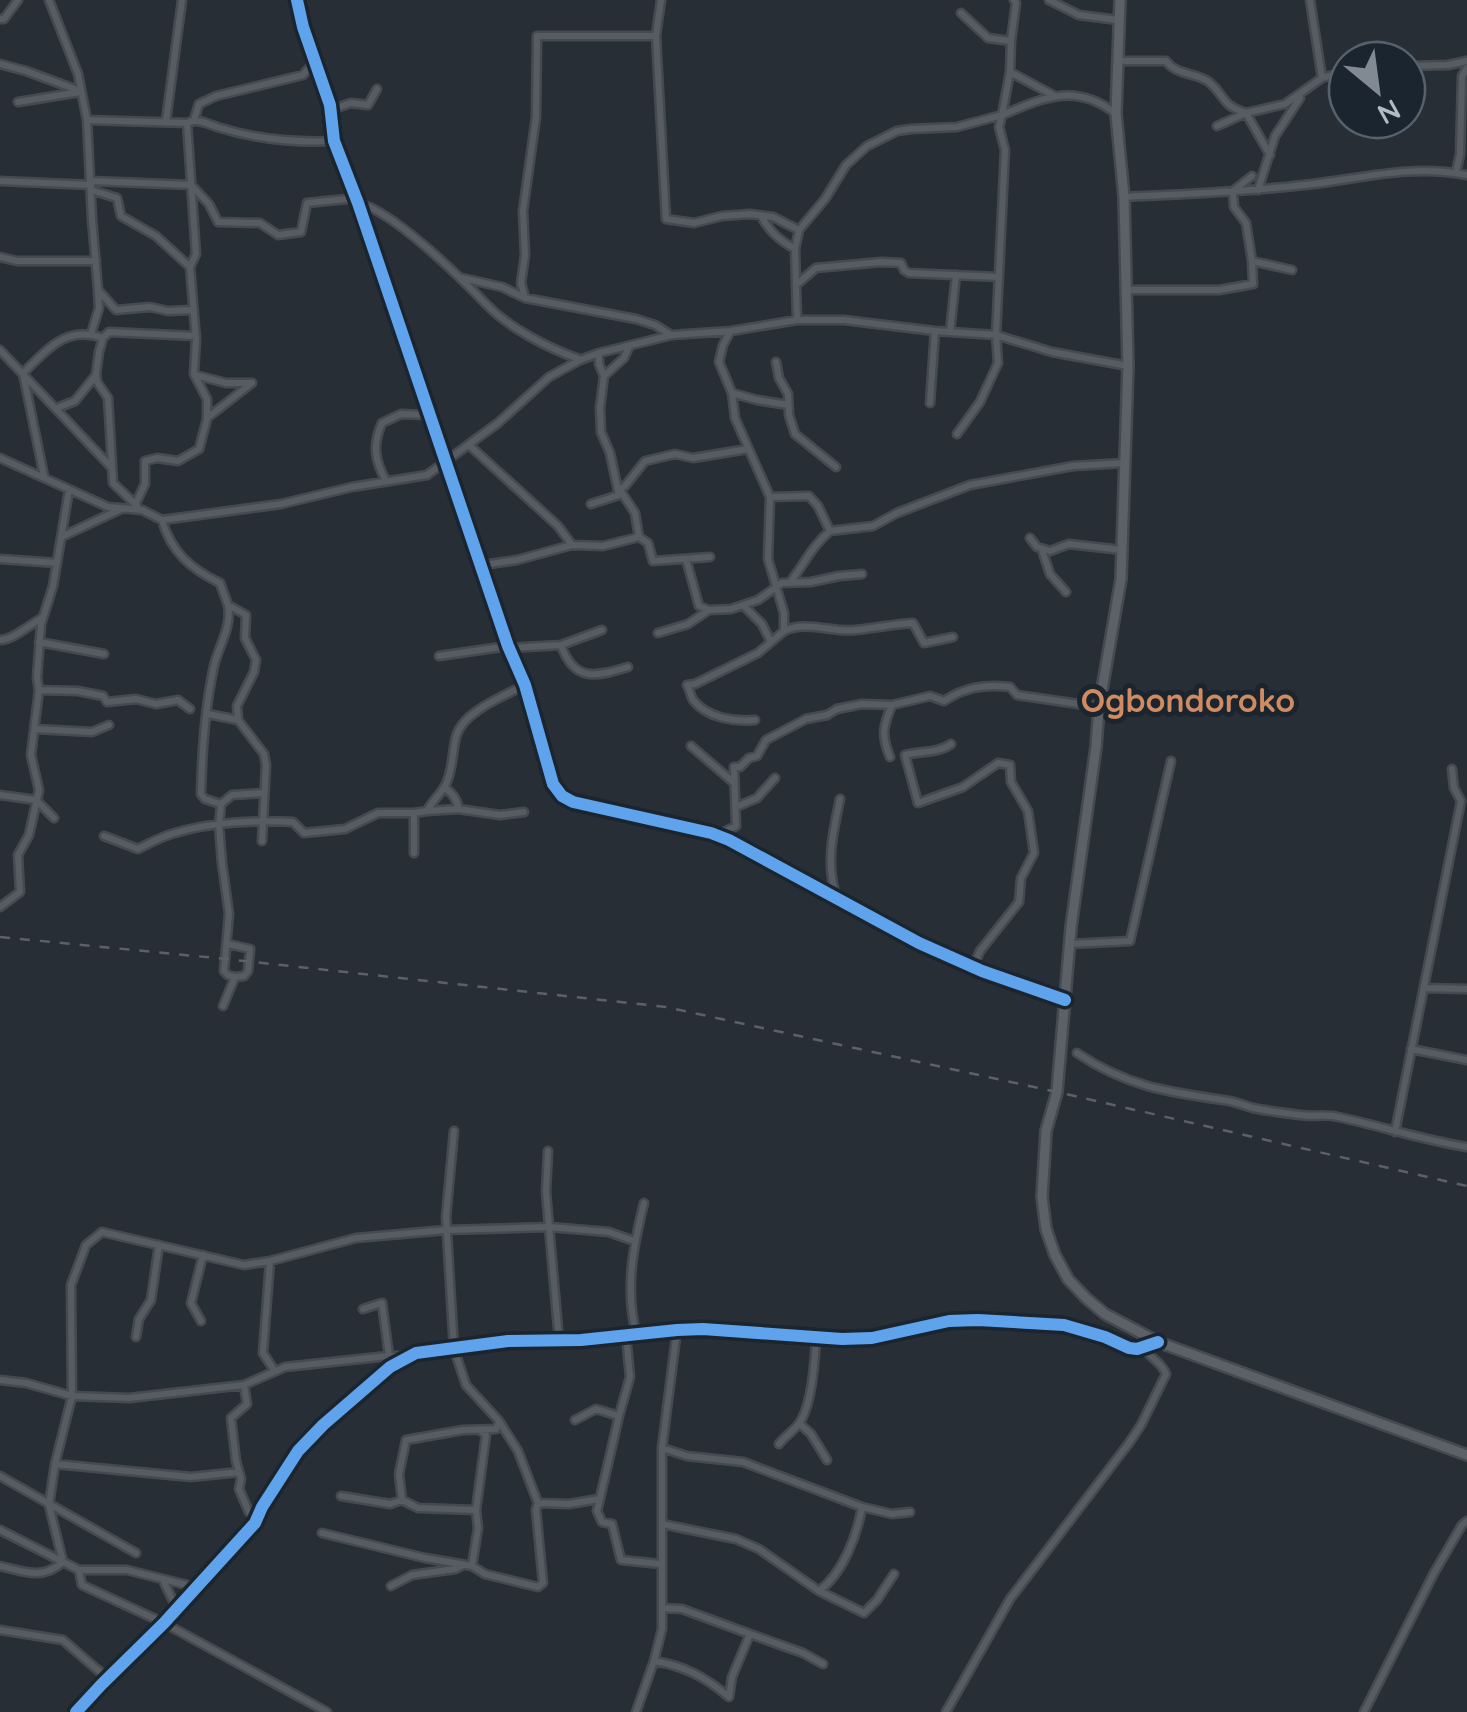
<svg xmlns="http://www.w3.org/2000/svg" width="1467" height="1712" viewBox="0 0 1467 1712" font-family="Quicksand,sans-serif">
<rect width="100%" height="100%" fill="#282e35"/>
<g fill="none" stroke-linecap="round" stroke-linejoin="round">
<defs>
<path id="street" d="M49 0 78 74 87 120 92 219 98 290 116 310 150 307 168 311 193 310
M661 0 656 36 666 219 694 223 722 216 750 214 773 217 799 230
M1049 0 1079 15 1118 20
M1310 0 1322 78
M961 13 988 38 1011 41 1010 72 1053 95
M0 19H4L18 0
M1011 41 1016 3 1014 0
M1118 61H1166C1177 76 1195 72 1209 82 1227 97 1219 104 1246 113L1270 155
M0 64 26 71 80 91
M1407 66 1448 65 1467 61
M18 102 80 92
M330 110 351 103 368 105 377 89
M87 120 187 123C197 118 206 123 217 127 255 139 293 143 334 141
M194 120 199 104 216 96 303 75 314 62
M166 121 182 0
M187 123 196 254 190 267
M1217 126 1246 113 1285 104 1322 78 1347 71
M1456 173 1460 154 1462 76 1467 68
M1252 176 1233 191 1234 207 1246 223 1252 261 1292 270
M0 181 91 185
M91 181 191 185 209 204 218 222 260 223 278 235 301 232 307 203 356 198
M91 190 117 198 121 216 156 236 190 267 196 339 194 374 207 399V419L199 449 178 461 157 458 145 461V484L136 503
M1258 190 1275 136 1300 98
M1124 197C1184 194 1244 192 1304 185 1361 179 1408 164 1467 175
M358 203C393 211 460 277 486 304 509 328 548 348 579 359
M761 216C770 232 779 240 795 249
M0 257 17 261H96
M462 278 502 287 525 298 636 319 655 325 671 335
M796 285 816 268 881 262 901 263 904 270 909 273 998 277
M1126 290H1219L1253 284 1252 261
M525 298 521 283 525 255 523 211 536 117 537 36H656
M797 320 795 249 799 230 825 199 846 165 867 146 897 131 911 129 957 127 1002 115 1010 72
M730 332 723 345 719 362 732 393 735 418 770 497 768 559 784 613V631C807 620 832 633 856 630 876 628 894 624 913 623L924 643 953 637
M950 332 956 275
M91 334 99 308 98 291
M103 338 99 352 96 374 97 382 108 398 113 483 137 506
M0 350 111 467
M776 362 779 378 788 394 789 415 795 434 836 467
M195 375 226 383H252
M604 376 624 358 629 347
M732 393 757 400 788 405
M930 403 935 331
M57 408 75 401 96 375
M207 418 252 383
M957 434 980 402 998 363 996 335 1005 150 999 127 1002 115C1043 98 1075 82 1115 113
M469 445 558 526 572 545 603 546 639 537 635 513 622 493 619 495
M0 458 108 507 142 510 162 520 281 504 352 487 427 475 498 423 549 377 580 360 599 353 672 335 731 331 797 320H844L935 331 996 335 1052 352 1128 366
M44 476 23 373C48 349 66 325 103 338L109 332 196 336
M386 481C375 461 372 445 382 423L401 414 429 415
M619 490 625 486 645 461 675 454 693 458 748 449
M770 497 809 496 818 506 830 531 873 526 897 513 970 485 1073 466 1124 463
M591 504 619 495 610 453 601 432 600 408 604 376 599 364V353
M162 520C171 552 191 569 220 583L228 605 246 615 245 638 256 660 254 672 237 706 238 720
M61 537 121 509
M639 537 648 543 653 561 710 557
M1030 538 1037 547 1050 551 1069 544 1122 550
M1042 550 1050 574 1066 592
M0 559 57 563
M686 559 699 606 709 610
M483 565 517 560 572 545
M791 581C805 563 812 546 830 531
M743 605 762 624 771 642
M658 633 688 624 709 610 731 609 758 600 782 583 811 582 839 576 862 574
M0 640C13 640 29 625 42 618
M39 642 104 654
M561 645C574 682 595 677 628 667
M509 648 561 645 602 630
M439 656 508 646
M39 690 78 691 103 696 107 702 136 699 156 704 178 700 190 709
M208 714 238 720 264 754 266 765 262 841
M755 720C735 722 707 718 693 700 692 699 688 686 687 685L695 684 758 653 784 631
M35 729 92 732 109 725
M951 744C939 753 920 751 905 755L918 803 963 787 998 763 1010 765 1011 782 1028 811 1034 853 1021 878 1019 902 980 951 973 967
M691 746 733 782
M890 757C881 735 883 726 892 705
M445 788C452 793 458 800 458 809L500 815 524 812
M0 795 36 800 54 818
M221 804 232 795 264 793
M736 807 757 798 775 778
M427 811 458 809
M104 836 138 849C150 843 162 836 175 833 210 822 257 820 293 822L304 833 345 829 378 813H414
M729 840 726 831 736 826 734 767H740L749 758 757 756 766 740 806 719 827 715 837 709 862 704 892 705 930 696 944 701C965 687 985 684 1010 687L1017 695 1099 707
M414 853V813L427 811C432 801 441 794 446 784 453 769 452 753 456 737 462 712 504 696 525 685
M837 898C825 866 833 832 840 799
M0 907 20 892 18 855 29 835 39 790 31 755 39 690 37 678 41 624 53 586 69 490
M228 944 250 949 248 971 244 976 235 977
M1070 944 1130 941 1171 761
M1424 988 1467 989
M223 1006 235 977 228 975 224 971 229 914 222 863 219 826 221 804 205 799 201 794C202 752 205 707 214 666 219 645 232 627 228 605
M1411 1049 1467 1060
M1077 1053C1126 1086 1167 1092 1223 1100 1234 1101 1243 1105 1253 1108 1268 1111 1284 1113 1300 1115 1312 1117 1325 1114 1338 1117 1381 1126 1423 1140 1467 1147
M454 1131 446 1217 454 1349 466 1385 499 1421 518 1451 538 1503 569 1504 599 1499
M1395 1132 1461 801 1454 788 1452 769
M548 1151 546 1192 559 1340
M270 1261 263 1353 274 1370
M363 1309 382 1303 389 1356
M201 1321 191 1303 203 1255
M636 1333C625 1289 633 1247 644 1203
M136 1337 139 1319 151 1300 159 1245
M0 1380 26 1383 72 1396 129 1398 244 1385
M619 1416 597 1511 602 1522 612 1524 621 1560 661 1564
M575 1420 596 1409 619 1416 630 1377 626 1335
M800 1424 811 1434 827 1460
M779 1444C784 1437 791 1433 797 1426 812 1410 815 1360 816 1337
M662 1448 687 1456 743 1462 862 1507 892 1514 910 1512
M55 1464 191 1477 239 1472
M0 1476 136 1553
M341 1496 390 1504 402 1500 399 1474 406 1440 463 1430 496 1429 499 1422
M402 1500 418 1508 476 1510 486 1435 481 1431
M476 1510 478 1528 472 1566 485 1574 538 1587 543 1583 536 1510 538 1503
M258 1516 249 1512 239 1489 241 1479 236 1461 231 1418 247 1404 244 1385 285 1367 388 1356H409
M662 1524 736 1539 759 1549 819 1591 864 1613 877 1600 894 1574
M0 1530 79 1570H127L195 1587
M322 1533 425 1558 472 1566
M0 1566C26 1572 42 1580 63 1562L49 1505 55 1464 72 1396 71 1285 86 1245 102 1232 244 1265 270 1261 356 1238 446 1230 549 1227 609 1232 634 1241
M79 1570 82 1585 164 1623 327 1712
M164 1582 176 1607
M391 1586 412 1575 455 1569 461 1566
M819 1591C843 1573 857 1536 862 1507
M662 1608 682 1609 750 1634
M0 1630 63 1640 107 1678
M654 1661C685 1666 705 1677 729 1697L732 1677 750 1634 803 1653 823 1664
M76 1712 102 1684 164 1623 255 1523 262 1507 298 1451 323 1425 390 1367 416 1353 508 1341 581 1340 677 1330 703 1329 842 1339 872 1338 949 1321 978 1320 1064 1325 1105 1337 1129 1348 1137 1349 1157 1342
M636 1712 654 1661 662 1629V1448L677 1330
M946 1712 1010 1599 1129 1443 1141 1425 1166 1374C1162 1362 1150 1359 1144 1347
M1364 1712 1434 1573 1462 1525 1467 1521"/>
<path id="secondary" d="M297 0 303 27 330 105 334 141 358 203 508 646 525 685 553 784 562 796 573 802 711 833 729 840 919 943 982 971 1065 1000
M1120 0 1116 114 1124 197 1128 366 1121 579 1099 707 1096 747 1071 927 1057 1092 1046 1131 1042 1197 1046 1229 1055 1255 1068 1279 1086 1298 1105 1314 1158 1342 1467 1455"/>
</defs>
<use href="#street" stroke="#464a50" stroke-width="11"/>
<use href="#secondary" stroke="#464a50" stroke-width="14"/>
<use href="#street" stroke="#575c63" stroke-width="6"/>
<use href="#secondary" stroke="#5c6168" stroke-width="9"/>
<path stroke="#5b6166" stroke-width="2.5" stroke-dasharray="10 10" stroke-linecap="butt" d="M0 937 226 959 666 1007 1057 1092 1467 1186"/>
<defs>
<path id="cycleway" d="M297 0 303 27 330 105 334 141 358 203 508 646 525 685 553 784 562 796 573 802 711 833 729 840 919 943 982 971 1065 1000
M76 1712 102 1684 164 1623 255 1523 262 1507 298 1451 323 1425 390 1367 416 1353 508 1341 581 1340 677 1330 703 1329 842 1339 872 1338 949 1321 978 1320 1064 1325 1105 1337 1129 1348 1137 1349 1158 1342"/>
</defs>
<use href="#cycleway" stroke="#1b252f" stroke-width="19"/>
<use href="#cycleway" stroke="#60a3ed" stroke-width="12"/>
</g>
<g text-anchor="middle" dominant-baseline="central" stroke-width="10" stroke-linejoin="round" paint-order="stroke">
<g font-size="32" font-weight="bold" fill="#d18b61" stroke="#1b252f">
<text x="1188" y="700">Ogbondoroko</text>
</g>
</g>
<g transform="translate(1377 90) rotate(151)"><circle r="48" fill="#1b252f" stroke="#57616b" stroke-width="2.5"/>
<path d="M0-8L18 38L0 25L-18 38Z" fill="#818a93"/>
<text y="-15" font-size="28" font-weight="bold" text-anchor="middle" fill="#b1bbc6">N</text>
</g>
</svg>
